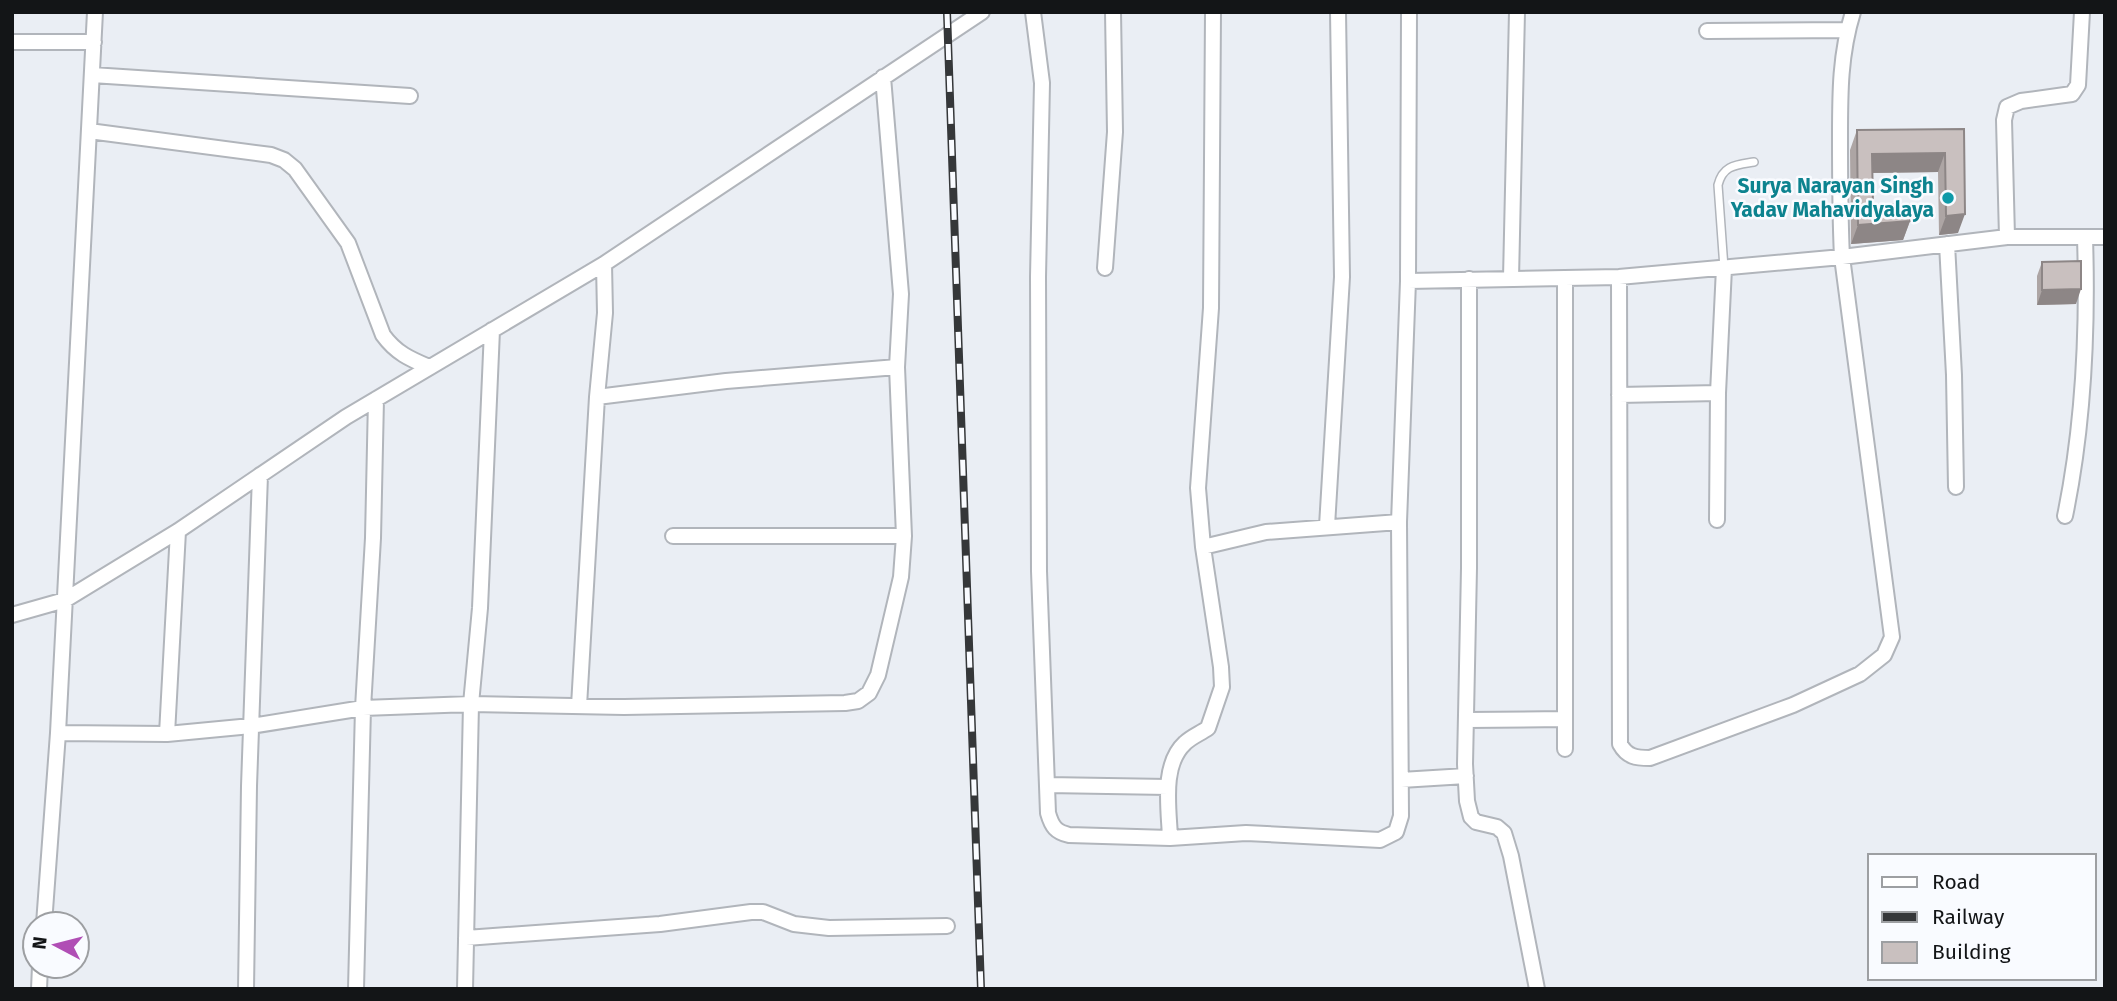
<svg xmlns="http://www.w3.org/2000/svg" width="2117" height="1001" viewBox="0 0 2117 1001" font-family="'Fira Sans',sans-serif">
<rect width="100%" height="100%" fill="#eaeef4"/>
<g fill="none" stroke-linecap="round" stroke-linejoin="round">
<defs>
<path id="service" d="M1724 268 1718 185C1723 165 1736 165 1754 162"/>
<path id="minor" d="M1033 12 1042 83 1038 277 1039 571 1048 813C1052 827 1056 832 1069 835L1170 838
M1213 12 1211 308 1198 488 1203 547 1221 667 1222 687 1208 728C1201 733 1191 737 1185 743 1161 765 1169 809 1170 838L1246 833 1380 840 1396 832 1401 816 1399 522 1408 281 1409 12
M1707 31 1847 30
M12 42H94
M92 75 410 96
M89 131 271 155 284 160 295 169 348 243 383 335C396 353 410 359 429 367
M2007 237 2004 120 2007 107 2021 101 2072 94 2078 85 2082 12
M1947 244 1954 375 1956 487
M1105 268 1115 132 1113 12
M1619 277 1620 744C1627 757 1636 758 1650 758L1793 705 1860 674 1884 655 1892 637 1842 257C1840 216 1840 177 1840 136 1840 93 1840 54 1853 12
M1511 278 1517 12
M1469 279V568L1465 764 1467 801 1471 817 1476 822 1497 827 1504 833 1511 856 1537 989
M1408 281 1619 277 1842 257 2007 237H2105
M1619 395 1718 393
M597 397 726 381 897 367
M2065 516C2084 424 2088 332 2085 238
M1717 520 1718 393 1724 268
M1327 526 1342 277 1338 12
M673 536H904
M1203 547 1266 532 1399 522
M12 615 65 600 178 531 346 417 604 264 982 12
M579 706 597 397 605 313 604 264
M1467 720 1565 719
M58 733 167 734 251 726 363 708 471 704 624 707 845 703 858 701 869 693 878 675 901 577 904 536 897 367 901 294 883 77
M167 734 178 531
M1565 749V278
M1401 780 1466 776
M1047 785 1168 787
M44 924 58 733 95 12
M466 938 660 924 751 912H763L794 924 829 928 947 926
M39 989 40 966
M246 989 249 786 260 475
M356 989 363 708 373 538 376 399
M465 989 471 704 480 608 492 330"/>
</defs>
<use href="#service" stroke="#b1b5bb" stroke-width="10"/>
<use href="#minor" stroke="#b1b5bb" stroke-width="18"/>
<use href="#service" stroke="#fff" stroke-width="7"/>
<use href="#minor" stroke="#fff" stroke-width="14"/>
<defs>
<path id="rail" d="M947 12 981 989"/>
</defs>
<use href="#rail" stroke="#353739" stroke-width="8"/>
<use href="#rail" stroke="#f9fbff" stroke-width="5" stroke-dasharray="16" stroke-linecap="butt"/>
</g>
<path fill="#ada5a4" d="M1964 129 1958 233 1939 235 1938 172 1873 173V205L1910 221 1903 240 1851 244 1850 150 1857 130Z
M2042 262 2076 304 2037 305V276Z"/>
<path fill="#8d8686" d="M1945 153 1938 172 1866 173 1872 154Z
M1965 214 1958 233 1939 235 1946 216Z
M1910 221 1903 240 1851 244 1858 225Z
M2081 289 2076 304 2037 305 2042 290Z"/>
<path fill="#c9c0bf" stroke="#8d8686" stroke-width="2" d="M1964 129 1965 214 1946 216 1945 153 1872 154 1873 205 1910 204V221L1858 225 1857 130Z
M2081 261V289L2042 290V262Z"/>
<circle fill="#0f9aa8" stroke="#f9fbff" stroke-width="2.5" cx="1948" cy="198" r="7"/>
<g text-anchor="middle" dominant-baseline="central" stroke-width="5" stroke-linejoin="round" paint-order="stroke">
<g font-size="21" font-weight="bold" fill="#0d838f" stroke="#f9fbff" text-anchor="end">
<text x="1934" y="186">Surya Narayan Singh<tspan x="1934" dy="24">Yadav Mahavidyalaya</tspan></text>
</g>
</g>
<rect width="2117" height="1001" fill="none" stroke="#131517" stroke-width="28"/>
<rect x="1868" y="854" width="228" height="126" fill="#f9fbff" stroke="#9d9fa2" stroke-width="2"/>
<rect x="1882" y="877" width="35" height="10" fill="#ffffff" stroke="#9d9fa2" stroke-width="2"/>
<text x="1932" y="889" font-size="21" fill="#131517">Road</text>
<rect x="1882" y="912" width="35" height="10" fill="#353739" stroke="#9d9fa2" stroke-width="2"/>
<text x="1932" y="924" font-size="21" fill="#131517">Railway</text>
<rect x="1882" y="942" width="35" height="21" fill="#c9c0bf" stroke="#9d9fa2" stroke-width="2"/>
<text x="1932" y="959" font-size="21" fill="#131517">Building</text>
<g transform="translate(56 945) rotate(277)"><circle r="33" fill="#f9fbff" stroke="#9d9fa2" stroke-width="2"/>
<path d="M0-5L12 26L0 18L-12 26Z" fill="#b04eb5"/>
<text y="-10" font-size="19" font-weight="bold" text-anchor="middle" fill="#131517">N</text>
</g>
</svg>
